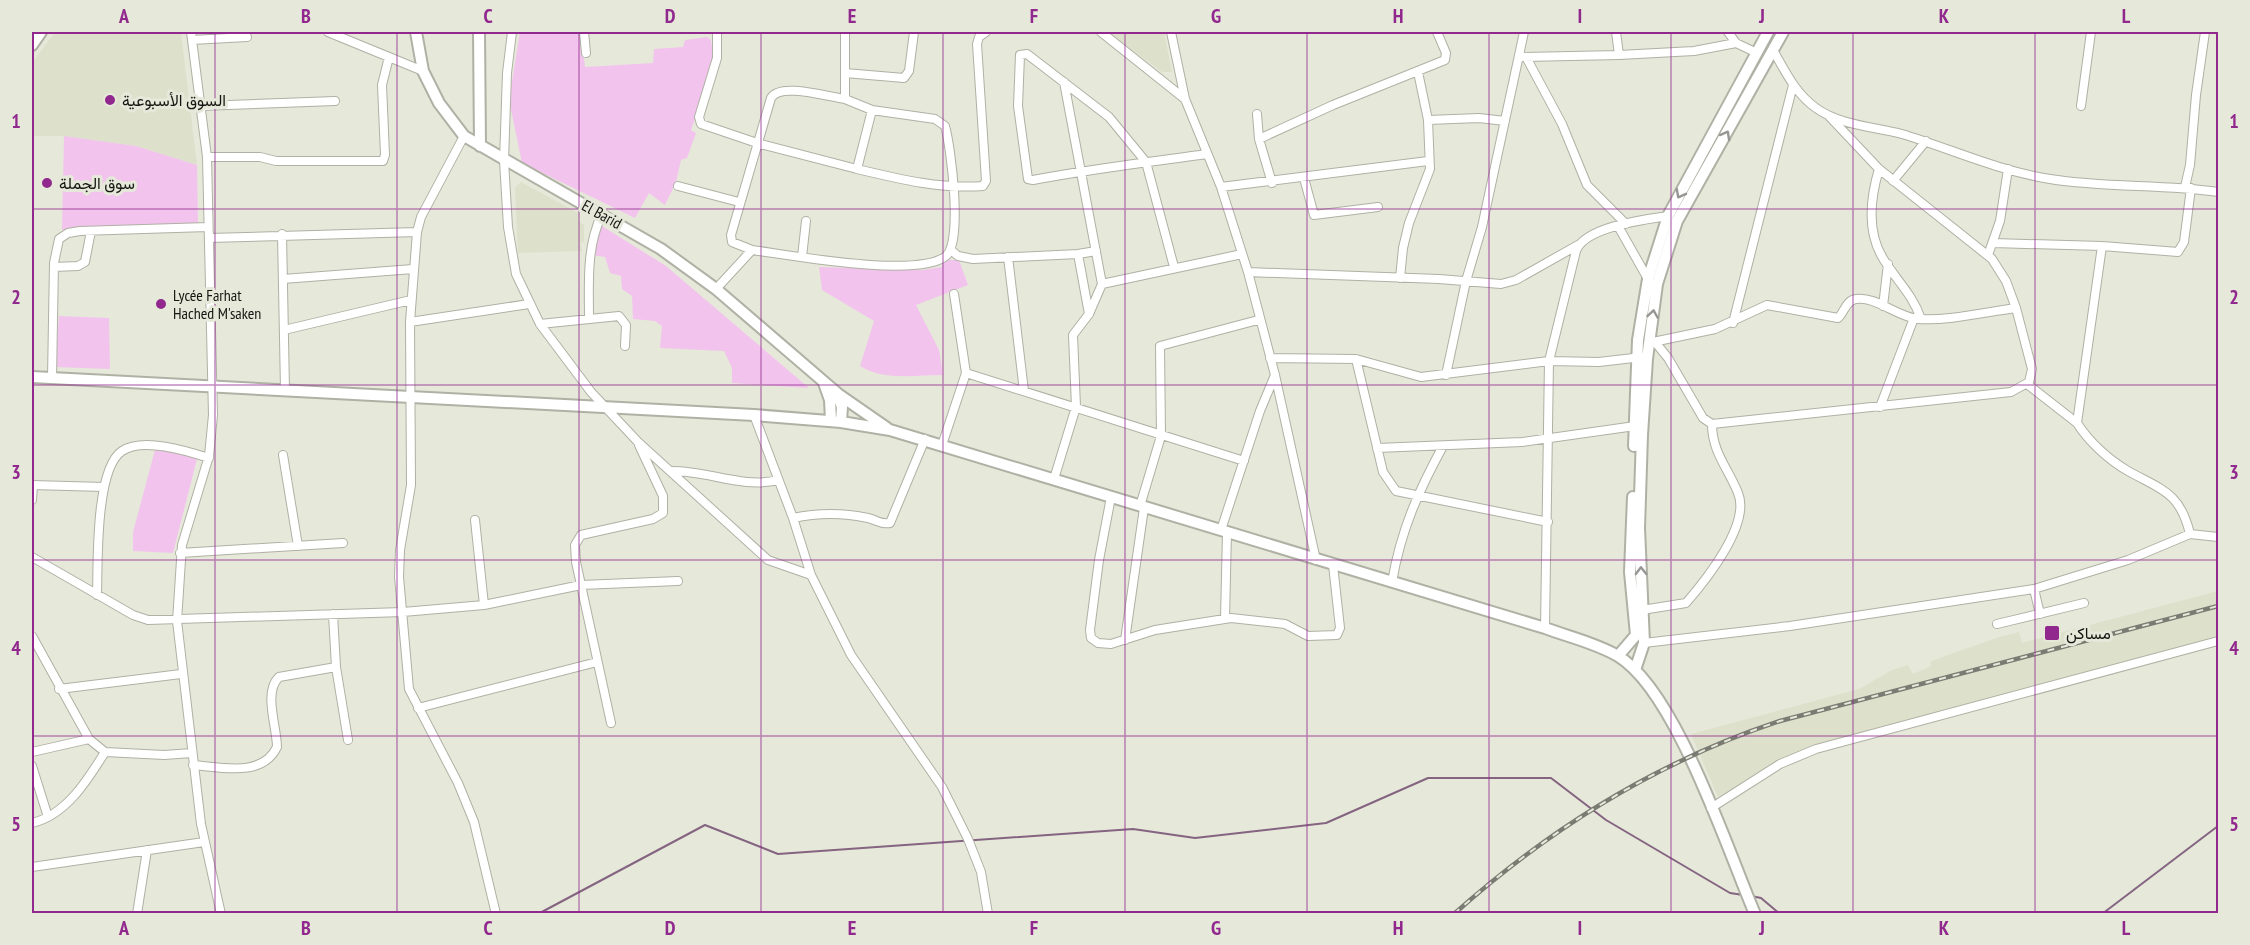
<svg xmlns="http://www.w3.org/2000/svg" width="2250" height="945" viewBox="0 0 2250 945" font-family="'PT Sans Narrow',Vazirmatn,sans-serif">
<rect width="100%" height="100%" fill="#e6e8da"/>
<path fill="#dde1cb" d="M55 32H181L197 165 136 146 64 136H32V63Z
M1108 32H1164L1172 72H1162Z
M521 182 580 214 579 222 584 225V242L580 243 582 251 518 253 515 188Z
M2218 591V638L1809 749 1777 763 1718 797 1691 734 1859 689 1892 670 1908 665 1913 674 1931 666 1930 662 1939 658 1999 637 2019 632 2022 643Z"/>
<path fill="#f2c4ed" d="M520 32H581L585 67 653 63 654 49 683 47 685 40 707 37 711 40 714 63 691 130 696 133 687 158 681 160 676 182 665 205 649 193 635 218 522 163 509 100Z
M64 136 136 146 197 165 198 224 62 230Z
M602 226 666 266 809 388 732 383V368L724 351 660 348 662 326 655 321 633 319 632 296 622 289 621 276 610 273 605 257 592 255Z
M942 260H959L968 285 916 305 939 350 943 375C916 375 883 381 860 366L874 321 822 290 819 267 922 270 942 267Z
M59 316 109 318 110 369 55 367Z
M155 450 180 452 197 459 173 553 133 551V532Z"/>
<g fill="none" stroke-linecap="round" stroke-linejoin="round">
<path stroke="#846480" stroke-width="2" d="M1751 896 1761 898 1780 914
M538 914 705 825 778 854 1133 829 1195 838 1326 823 1428 778H1551L1606 820 1730 893 1743 895
M2102 914 2218 826"/>
<defs>
<path id="street" d="M191 32 207 157 213 415 209 456 182 545 177 621 201 824 221 914
M328 32 423 71
M512 32 507 73 504 161 508 227 516 274 540 324 591 392 638 442 768 560 811 575 851 655 942 787 968 839 981 872 988 914
M584 32 586 53
M845 32V99L872 110 857 169C899 179 939 189 983 186L986 181 977 44 979 37 986 32
M1101 32 1185 99
M1171 32 1185 99 1221 187 1248 272 1275 375 1316 560
M1616 32 1619 55
M1728 32 1736 43 1757 53
M717 34V58L699 117 701 124 757 143 857 169
M192 40 247 37
M1773 50C1785 71 1795 93 1816 108 1839 125 1875 127 1902 134 1951 149 1999 171 2050 179 2106 188 2163 184 2218 192
M1519 57 1619 55 1694 51 1736 43
M1526 57 1562 124 1587 185 1626 224
M845 73 904 78 909 71 914 32
M201 106 335 101
M2081 106 2091 32
M1257 114 1259 139 1272 183
M1428 120 1479 118 1505 121
M464 136 421 217 417 232 410 322 411 485 400 550 399 577 409 689 458 783 474 822 496 914
M1259 139 1333 105 1445 60 1446 53 1437 32
M207 157H260L276 161H383L385 155 382 85 389 57
M1879 169C1870 199 1866 232 1884 260 1897 281 1913 295 1921 319
M1304 178 1314 215 1378 207
M1893 181 1926 141
M678 186 739 202
M1221 187 1428 161
M2185 187 2190 165 2196 95 2205 32
M1618 226 1648 279
M282 234 285 390
M209 238 417 232
M1993 243 2102 246 2178 252 2184 242 2191 188
M2102 246 2077 423C2089 442 2109 460 2128 471 2162 490 2180 492 2190 534
M752 250 732 242 731 235 771 98C780 82 828 97 845 99
M951 250 958 256 973 259 1078 254 1089 314
M1078 254 1096 251
M1988 255 2000 221 2008 169
M802 257 806 221
M1008 257 1024 391
M54 267 78 266 85 262 91 231
M1174 267 1146 162 1109 117 1027 54 1020 55 1018 106 1028 179 1033 180C1090 169 1149 162 1207 154
M1248 272 1439 279 1501 284 1516 280 1578 245
M1400 278 1403 248 1409 223 1430 169 1428 120 1418 72
M283 279 413 269
M1102 284 1242 254
M716 289 752 250C790 255 918 279 946 256 963 242 951 147 945 126L935 119 872 110
M1883 306 1888 264
M589 319C589 283 586 247 602 214
M410 322 529 304
M1733 323 1793 85
M540 324 619 316 626 325 625 346
M284 330 411 300
M1653 342 1715 329 1767 305 1838 318C1844 313 1846 300 1856 299 1876 296 1897 317 1918 319 1949 321 1985 312 2016 308
M1655 342 1668 358 1703 418 1712 424 2011 392 2029 382 2032 369 2016 308 2006 281 1992 259 1879 169 1829 116
M1270 358 1356 359 1421 377 1549 361 1599 362 1642 357
M1356 359 1383 472 1396 491 1548 522
M966 373 1244 461
M1446 375 1466 281 1482 227 1524 32
M52 378 54 263 59 239 68 233 80 231 208 227
M2027 384 2077 423
M1880 407 1914 318
M754 415 793 518 811 575
M942 445 966 373 954 294
M1377 448 1522 442 1635 426
M283 455 298 546
M670 471C707 470 742 489 778 480
M1054 479 1076 407 1073 335 1089 314 1102 284 1064 82
M32 485 104 487
M1111 497 1099 560 1090 630 1091 638 1098 643 1111 644 1155 630 1231 618 1285 624 1308 636 1337 635 1340 628 1333 565
M32 500 33 485
M1140 506 1161 436 1160 346 1258 320
M793 518C817 513 844 513 868 518 877 520 881 525 890 523L925 439
M475 520 484 605
M1221 530 1260 411 1275 375
M180 553 343 543
M32 557 133 615 148 620 403 612 484 605 581 585 678 581
M1392 582C1401 530 1418 492 1443 446
M2034 589 2040 614
M97 595C98 564 95 469 122 451 143 437 187 451 209 458
M1642 610 1686 603C1706 580 1751 524 1738 493 1728 468 1712 452 1712 424
M333 614 336 667 348 740
M1225 619 1227 532
M1997 624 2084 603
M1545 628 1549 361 1576 251C1584 227 1646 219 1668 216
M32 636 89 739
M1125 640 1144 508
M1644 643 1790 626 2034 589 2128 560 2190 534 2218 537
M59 689 181 674
M418 708 597 662
M611 723 576 562 575 545 581 535 653 519 663 513V496L639 445
M32 752 89 739 105 752 164 755 192 753
M193 765C221 767 262 778 277 747 277 727 263 692 279 677L336 667
M32 766 48 817
M1711 808 1780 764 1816 749 2218 641
M32 823C66 815 87 781 105 752
M32 867 204 842
M137 914 147 850"/>
<path id="secondary" d="M416 32 423 71 439 103 464 136 661 249 716 289 837 393 842 407 841 422
M479 32 480 146
M32 45 41 32
M32 377 754 415 841 422 890 430 1545 628C1569 637 1596 643 1618 656 1676 691 1727 849 1755 914
M824 383 830 400 831 421
M838 394 887 428
M1634 446 1638 340 1648 279 1668 216 1768 32
M1618 656 1636 635 1630 572 1633 497
M1635 670 1644 643 1639 528 1642 435 1647 359 1657 284 1677 221 1783 32"/>
</defs>
<use href="#street" stroke="#afb1a4" stroke-width="10"/>
<use href="#secondary" stroke="#afb1a4" stroke-width="14"/>
<use href="#street" stroke="#fff" stroke-width="8"/>
<use href="#secondary" stroke="#fff" stroke-width="10"/>
<defs>
<path id="rail" d="M1454 914C1549 829 1659 761 1780 721L2218 606"/>
</defs>
<use href="#rail" stroke="#7a7b72" stroke-width="4.5"/>
<use href="#rail" stroke="#e6e8da" stroke-width="2" stroke-dasharray="7" stroke-linecap="butt"/>
</g>
<defs><path id="oneway-chevron" d="M-2-3.5L2.5 0L-2 3.5" fill="none" stroke-width="1.6" stroke-linecap="round" stroke-linejoin="round" transform="scale(1.5)"/></defs>
<g stroke="#969694">
<use href="#oneway-chevron" transform="translate(1726 135) rotate(-61)"/>
<use href="#oneway-chevron" transform="translate(1680 194) rotate(118)"/>
<use href="#oneway-chevron" transform="translate(1653 314) rotate(-81)"/>
<use href="#oneway-chevron" transform="translate(1641 571) rotate(-91)"/>
</g>
<path fill="none" stroke="#91288d" stroke-width="1.5" stroke-opacity="0.55" d="M215 32V914M397 32V914M579 32V914M761 32V914M943 32V914M1125 32V914M1307 32V914M1489 32V914M1671 32V914M1853 32V914M2035 32V914M32 209H2218M32 385H2218M32 560H2218M32 736H2218"/>
<g fill="#91288d" stroke="#e6e8da" stroke-width="2">
<circle cx="110" cy="100" r="6"/>
<circle cx="47" cy="183" r="6"/>
<circle cx="161" cy="304" r="6"/>
<rect x="2044" y="625" width="16" height="16" rx="3"/>
</g>
<g text-anchor="middle" dominant-baseline="central" stroke-width="6" stroke-linejoin="round" paint-order="stroke">
<g font-size="16" fill="#151611" stroke="#e6e8da" text-anchor="start">
<text x="122" y="100">السوق اﻷسبوعية</text>
<text x="59" y="183">سوق الجملة</text>
<text x="173" y="295">Lycée Farhat<tspan x="173" dy="18">Hached M'saken</tspan></text>
<text x="2066" y="633">مساكن</text>
</g>
<g font-size="16" fill="#151611" stroke="#e6e8da">
<text transform="translate(602 214) rotate(29)">El Barid</text>
</g>
</g>
<rect width="2250" height="945" fill="none" stroke="#e6e8da" stroke-width="66"/>
<rect x="33" y="33" width="2184" height="879" fill="none" stroke="#91288d" stroke-width="2"/>
<g font-size="20" text-anchor="middle" font-weight="bold" fill="#91288d">
<text x="124" y="23">A</text>
<text x="306" y="23">B</text>
<text x="488" y="23">C</text>
<text x="670" y="23">D</text>
<text x="852" y="23">E</text>
<text x="1034" y="23">F</text>
<text x="1216" y="23">G</text>
<text x="1398" y="23">H</text>
<text x="1580" y="23">I</text>
<text x="1762" y="23">J</text>
<text x="1944" y="23">K</text>
<text x="2126" y="23">L</text>
<text x="16" y="128">1</text>
<text x="2234" y="128">1</text>
<text x="16" y="304">2</text>
<text x="2234" y="304">2</text>
<text x="16" y="479">3</text>
<text x="2234" y="479">3</text>
<text x="16" y="655">4</text>
<text x="2234" y="655">4</text>
<text x="16" y="831">5</text>
<text x="2234" y="831">5</text>
<text x="124" y="935">A</text>
<text x="306" y="935">B</text>
<text x="488" y="935">C</text>
<text x="670" y="935">D</text>
<text x="852" y="935">E</text>
<text x="1034" y="935">F</text>
<text x="1216" y="935">G</text>
<text x="1398" y="935">H</text>
<text x="1580" y="935">I</text>
<text x="1762" y="935">J</text>
<text x="1944" y="935">K</text>
<text x="2126" y="935">L</text>
</g>
</svg>
